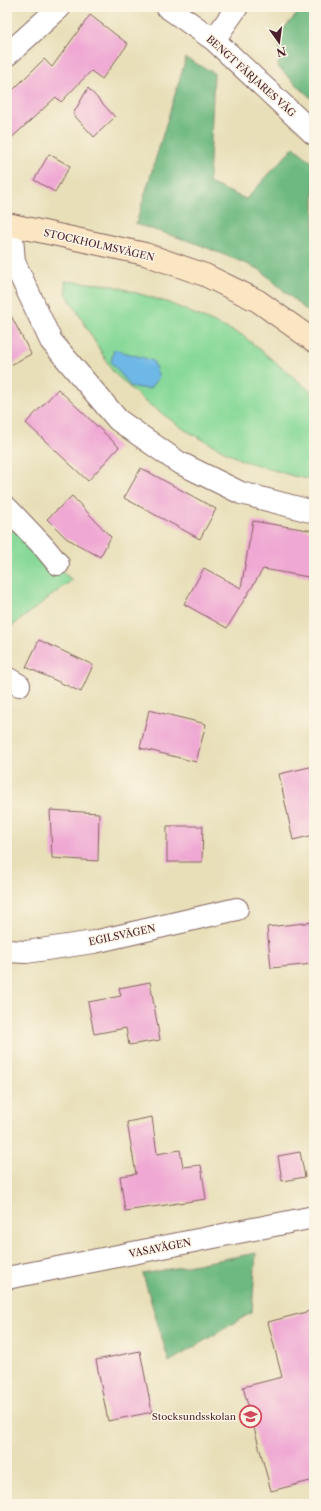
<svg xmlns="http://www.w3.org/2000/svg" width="321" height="1511" viewBox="0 0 321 1511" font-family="'Libre Caslon Text',serif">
<rect width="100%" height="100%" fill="#fcf5e5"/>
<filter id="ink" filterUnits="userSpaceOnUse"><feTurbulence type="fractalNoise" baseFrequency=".025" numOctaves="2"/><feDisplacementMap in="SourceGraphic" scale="8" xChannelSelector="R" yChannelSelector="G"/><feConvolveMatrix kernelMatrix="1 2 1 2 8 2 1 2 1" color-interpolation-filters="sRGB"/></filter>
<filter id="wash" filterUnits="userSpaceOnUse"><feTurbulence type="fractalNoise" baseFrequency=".012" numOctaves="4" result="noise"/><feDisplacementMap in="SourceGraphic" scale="16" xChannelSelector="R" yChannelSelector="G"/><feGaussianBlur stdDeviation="0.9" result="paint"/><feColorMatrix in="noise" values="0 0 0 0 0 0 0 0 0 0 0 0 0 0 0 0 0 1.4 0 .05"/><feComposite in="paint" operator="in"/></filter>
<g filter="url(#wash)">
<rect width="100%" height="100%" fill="#e8dfb9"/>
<path fill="#88d999" stroke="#697c62" d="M65 281 111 285 169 303 242 335 314 394V480L293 476 241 460 185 430 143 400 113 372 66 293Z
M7 525 72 580 7 630Z"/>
<path fill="#6eb981" stroke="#5c6c56" d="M304 7H314V101L278 67 280 32Z
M186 58 214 73 209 183 246 199 294 147 314 164V317L259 269 195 243 136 224Z
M256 1253 252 1312 169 1362 143 1274Z"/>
<path fill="#6eb8e7" stroke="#5c6c89" d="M114 349C127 354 140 356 153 361L159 377 149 389 131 387 111 362Z"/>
<g id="blocks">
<path fill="#efa7d3" d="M90 15 128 44 102 79 91 71 61 102 56 97 7 142V96L44 59 52 67Z
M88 88 115 117 94 137 73 114Z
M49 154 70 166 55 192 34 180Z
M7 308 31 354 7 367Z
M58 389 119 447 88 481 26 423Z
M141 468 216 509 200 539 124 498Z
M72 496 111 537 100 557 66 538 47 519Z
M253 521 314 531V578L263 569 227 628 184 604 204 568 241 588Z
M39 640 93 665 81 692 26 667Z
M149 710 206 724 196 762 140 748Z
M314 766V835L293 840 279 774Z
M50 810 99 813 98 861 52 858Z
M167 826H203L202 862H167Z
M314 922V964L271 968 267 927Z
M150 982 160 1040 129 1045 126 1028 94 1034 88 1002 121 996 119 988Z
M152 1117 157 1154 180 1150 183 1167 201 1165 206 1199 125 1211 120 1176 136 1174 127 1122Z
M300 1152 305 1177 282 1181 278 1156Z
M314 1310V1480L271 1491 243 1387 282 1377 268 1322Z
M140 1351 152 1412 108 1421 96 1360Z"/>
</g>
</g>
<g filter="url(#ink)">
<use href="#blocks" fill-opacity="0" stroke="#81625d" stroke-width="1"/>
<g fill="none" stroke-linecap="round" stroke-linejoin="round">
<defs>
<path id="street" d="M167 7 214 40 314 134
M214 40 237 7
M7 55 60 7
M11 225 14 262 51 341 118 420 178 462 241 493 314 512
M7 508 44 547 58 564
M7 678 19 685
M7 951 26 952 94 942 237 909
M7 1278 314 1217"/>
<path id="secondary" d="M7 224 145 254 205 275 258 301 314 341"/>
</defs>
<use href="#street" stroke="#81625d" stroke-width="24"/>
<use href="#secondary" stroke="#81625d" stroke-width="24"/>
<use href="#street" stroke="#fff" stroke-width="22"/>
<use href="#secondary" stroke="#fbe6c3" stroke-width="22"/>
</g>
</g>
<defs>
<symbol id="school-ring" viewBox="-11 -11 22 22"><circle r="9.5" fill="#fcf5e5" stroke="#d1495b" stroke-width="1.5"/><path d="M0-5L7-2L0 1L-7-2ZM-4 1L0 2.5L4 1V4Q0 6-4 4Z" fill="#d1495b"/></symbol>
</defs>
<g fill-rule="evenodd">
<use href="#school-ring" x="238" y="1404" width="25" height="25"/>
</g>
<g text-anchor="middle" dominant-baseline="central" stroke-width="3" stroke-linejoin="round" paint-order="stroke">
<g font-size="10" fill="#4a1f2b" stroke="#fcf5e5">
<text transform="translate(251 76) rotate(42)">BENGT FÄRJARES VÄG</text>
<text transform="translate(99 245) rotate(13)">STOCKHOLMSVÄGEN</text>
<text transform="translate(122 935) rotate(-12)">EGILSVÄGEN</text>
<text transform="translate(160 1248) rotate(-11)">VASAVÄGEN</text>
</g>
<g font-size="10" fill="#4a1f2b" stroke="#fcf5e5" text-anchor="end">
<text x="236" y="1416">Stocksundsskolan</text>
</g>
</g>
<rect width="321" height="1511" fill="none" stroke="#fcf5e5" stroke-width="24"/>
<g transform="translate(279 42) rotate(166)" stroke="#fcf5e5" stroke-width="3" paint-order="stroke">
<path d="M0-3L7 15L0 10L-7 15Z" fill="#4a1f2b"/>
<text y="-6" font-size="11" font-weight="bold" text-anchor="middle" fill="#4a1f2b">N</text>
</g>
</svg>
